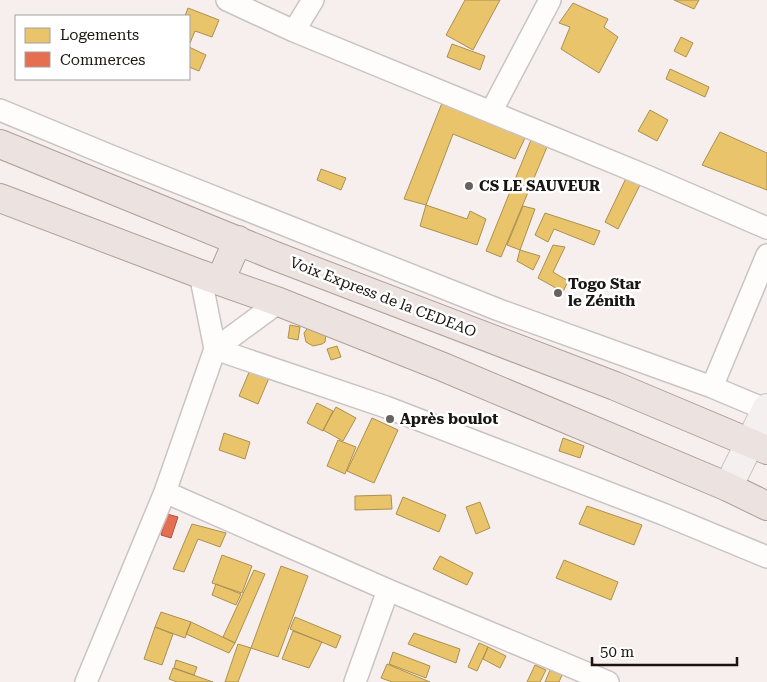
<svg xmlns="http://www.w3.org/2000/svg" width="767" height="682" viewBox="0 0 767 682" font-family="'Roboto Serif',serif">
<rect width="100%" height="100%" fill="#f7efed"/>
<path fill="#e9c46a" stroke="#ab9050" d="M465 0H500L473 50 446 35Z
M674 0H699L694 9Z
M573 3 608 19 604 27 618 37 599 73 561 49 570 27 559 23Z
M188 8 219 20 212 37 195 31 190 43 189 42V16H185Z
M681 37 693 43 686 57 674 51Z
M452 44 485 56 480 70 447 57Z
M189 47 206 55 199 71 189 67Z
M670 69 709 87 705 97 666 79Z
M442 103 525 138 515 159 453 134 426 205 404 199Z
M650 110 668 120 657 141 638 131Z
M720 132 767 153V190L702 165Z
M531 140 547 147 501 257 486 251Z
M321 169 346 178 341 190 317 180Z
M629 172 643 179 618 229 605 222Z
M426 205 467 219 470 211 486 219 477 245 420 226Z
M523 206 535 209 520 250 507 245Z
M545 213 600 231 594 245 554 229 548 242 535 235Z
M553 245 565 247 553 272 568 281 563 292 538 278Z
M520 250 540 256 533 270 517 261Z
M290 325 300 327 298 340 288 338Z
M309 326 326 333 325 342 322 344 313 346 306 342 304 333Z
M337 346 341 357 331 360 327 349Z
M250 370 269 378 258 404 239 396Z
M317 403 333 411 323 431 307 423Z
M336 407 356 418 343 441 323 430Z
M372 418 398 430 374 483 347 471Z
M224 433 250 442 245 459 219 450Z
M563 438 584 446 580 458 559 451Z
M338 440 356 447 345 474 327 466Z
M391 495 392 509 355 510V496Z
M403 497 446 515 439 532 396 514Z
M480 502 490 528 476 534 466 507Z
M587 506 642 525 634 545 579 524Z
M192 524 226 533 220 547 198 539 184 572 173 569Z
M222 555 252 566 242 593 212 583Z
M440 556 473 573 467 585 433 569Z
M564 560 618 582 611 600 556 578Z
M281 566 308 576 278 657 251 648Z
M254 570 265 574 235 643 223 637Z
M216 584 241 594 236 605 212 595Z
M161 612 191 622 185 638 155 627Z
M295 617 341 636 336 648 290 629Z
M191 622 235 643 229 653 186 634Z
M155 627 173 634 162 665 144 659Z
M293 631 322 642 309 668 282 659Z
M414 633 460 649 456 663 408 644Z
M479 643 488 647 477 671 468 667Z
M238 644 251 648 238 682H225Z
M488 647 506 656 500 668 483 659Z
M393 652 430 666 426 678 389 664Z
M176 660 197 667 194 675 174 668Z
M387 664 430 682H392L381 678Z
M535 665 546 670 540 682H527Z
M173 668 213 682H177L169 679Z
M550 670 562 675 559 682H545Z"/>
<path fill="#e76f51" stroke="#a9543e" d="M167 514 178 517 171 538 161 535Z"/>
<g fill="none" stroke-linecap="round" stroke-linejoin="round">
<defs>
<path id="street" d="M227 0 294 31 649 177 767 228
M294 31 313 0
M0 110 111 156 499 310 712 387 767 410
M491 112 550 0
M215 349 386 407 663 514 767 557
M215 349 279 302
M712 387 767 255
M165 492 388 590 608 682
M86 682 165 492 215 349 200 274
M355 682 388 590"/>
<path id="secondary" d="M728 487 767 408"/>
<path id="primary" d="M0 144 275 256 615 386 767 450
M0 198 200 274 279 302 443 367 728 487 767 506
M220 281 238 240"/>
</defs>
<use href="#street" stroke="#c9c4c2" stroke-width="24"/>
<use href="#secondary" stroke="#c9c4c2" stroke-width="30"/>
<use href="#primary" stroke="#af9f99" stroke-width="30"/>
<use href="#street" stroke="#fefdfc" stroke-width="21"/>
<use href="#secondary" stroke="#f4f0ef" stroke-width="28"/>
<use href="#primary" stroke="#ece3e0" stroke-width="28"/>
</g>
<g fill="#67615f" stroke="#fff" stroke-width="2">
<circle cx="469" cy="186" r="5"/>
<circle cx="558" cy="293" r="5"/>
<circle cx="390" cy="419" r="5"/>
</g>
<g text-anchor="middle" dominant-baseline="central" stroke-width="5" stroke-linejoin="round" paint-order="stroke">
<g font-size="15" font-weight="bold" fill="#191513" stroke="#fff" text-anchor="start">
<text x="479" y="186">CS LE SAUVEUR</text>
<text x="568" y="284">Togo Star<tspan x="568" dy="17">le Zénith</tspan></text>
<text x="400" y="419">Après boulot</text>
</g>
<g font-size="15" fill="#191513" stroke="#fff">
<text transform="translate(383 297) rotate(21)">Voix Express de la CEDEAO</text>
</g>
</g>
<rect x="15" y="15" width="175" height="65" fill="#ffffff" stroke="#a3a1a1"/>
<rect x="25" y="28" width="25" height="15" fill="#e9c46a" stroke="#a3a1a1"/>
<text x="60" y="40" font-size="15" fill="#191513">Logements</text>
<rect x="25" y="52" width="25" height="15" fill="#e76f51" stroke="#a3a1a1"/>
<text x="60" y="65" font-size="15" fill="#191513">Commerces</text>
<path d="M592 657v8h145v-8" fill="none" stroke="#191513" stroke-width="2.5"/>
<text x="600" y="657" font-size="15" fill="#191513" stroke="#ffffff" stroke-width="4" paint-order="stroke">50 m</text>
</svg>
